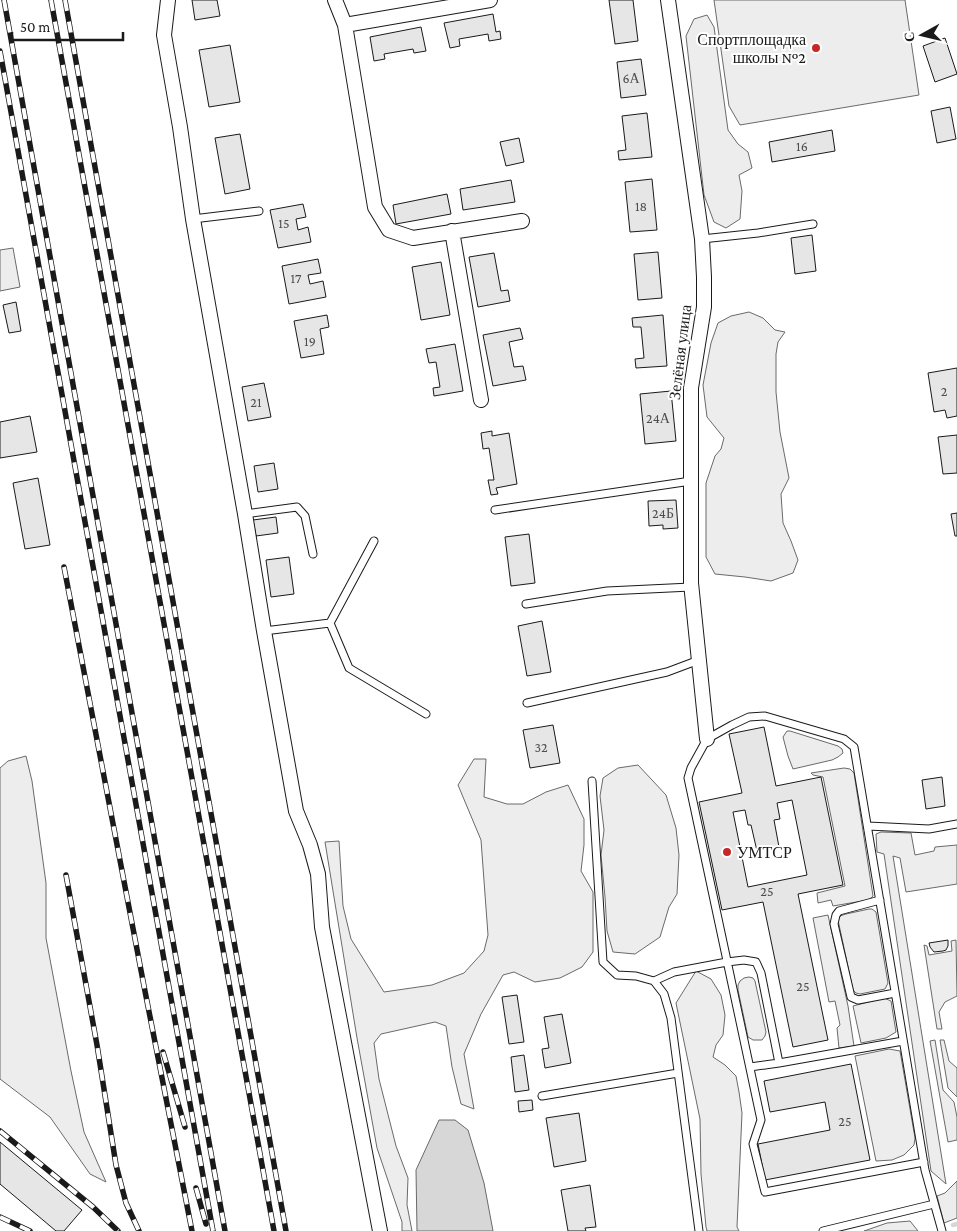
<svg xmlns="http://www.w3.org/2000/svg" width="957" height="1231" viewBox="0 0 957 1231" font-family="'Crimson Pro',serif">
<rect width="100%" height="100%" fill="#fff"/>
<path fill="#ededed" stroke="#6a6a6a" d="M714 0H905L919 95 740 125 729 106Z
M707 15 714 27 728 130 738 144 748 152 752 168 739 175 742 191 740 219 726 228 714 222 704 195 686 36 694 19Z
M13 248 20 287 0 291V250Z
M749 312 763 318 775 330 785 332 778 342 776 354V392L780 432 789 478 781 494 783 523 791 541 798 560 793 573 771 581 745 577 715 574 706 557V483L715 456 721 449 724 438 707 417 703 385 711 343 718 323 731 316Z
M787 731H790L838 746 842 749 843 753 838 757 832 760 793 769 788 756 783 737Z
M26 756 32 781 46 883V938L71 1071 84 1132 106 1182 90 1174 50 1117 0 1079V768L8 761Z
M474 759H486L484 797 507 804H523L546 792 568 785 584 819V845L581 871 593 892V952L582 967 560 978 535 982 514 972 503 975 481 1014 464 1054 474 1109 461 1104 452 1067 446 1026 435 1022 381 1034 374 1043 379 1079 396 1146 408 1178 407 1205 412 1231H402V1222L377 1148 357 1038 325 842 339 841 343 906 351 939 384 992 432 985 464 973 484 951 488 935 481 840 458 785Z
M638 765 666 795 676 828 679 855 677 894 669 907 660 937 635 954 613 952 607 931 605 897 601 855 604 830 600 796 603 778 618 768Z
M844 768 850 769 854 773 873 896 871 898 868 900 833 906 831 900 818 903 817 893 845 886 823 777 813 775 811 773Z
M881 832 911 833 915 855 934 851 935 847 957 845V884L906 892 900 858 893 856 946 1184 931 1171 884 854 877 852 876 834Z
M869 909H872L876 912 888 983 885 989 860 994 856 993 853 990 838 920 840 916 846 914Z
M828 915 848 1006 854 1046 839 1048 837 1028 840 1025 835 1001 829 1002 813 918Z
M956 940 957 996 945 1002 939 1012 942 1029H937L924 945 927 946 929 955 952 951 951 941Z
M696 971 711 979 721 995 725 1015 723 1035 716 1045 713 1057 725 1065 736 1076 739 1092 742 1113 737 1227 739 1231H707L706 1227 701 1174 700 1119 676 1003Z
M749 977 753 978 755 981 766 1032 765 1036 762 1040H753L748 1037 738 990V985L740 981 744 978Z
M884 998 891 1001 896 1032 886 1038 861 1043 853 1006Z
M935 1040 943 1090 954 1102 957 1117V1140L948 1142 930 1041Z
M940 1040H944L949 1061 957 1068V1097L948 1088Z
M889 1049 900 1051 915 1138 914 1145 904 1155 892 1160 876 1161 855 1056Z
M957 1181V1218L944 1223 937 1196 945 1193Z
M910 1221 918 1231H864L887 1223Z"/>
<path fill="#d7d7d7" stroke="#6a6a6a" d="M439 1120H455L468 1130 484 1183 493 1231H417L416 1170Z"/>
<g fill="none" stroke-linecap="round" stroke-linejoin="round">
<path stroke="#d7d7d7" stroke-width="4.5" d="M953 1225 957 1224"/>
</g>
<path fill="#e6e6e6" stroke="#1a1a1a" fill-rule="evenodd" d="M192 0H217L220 16 195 20Z
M609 0H633L638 41 615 44Z
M493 14 496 32 500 31 501 39 489 41 488 34 459 39 460 46 450 48 444 23Z
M421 27 426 51 414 53 413 49 384 54 385 59 374 61 370 37Z
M945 38 957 74 935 82 923 46Z
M230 45 240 102 209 107 199 50Z
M641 59 646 95 621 98 617 62Z
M950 107 956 139 937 143 931 111Z
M647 113 652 157 619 160 618 151 626 150 622 116Z
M832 130 835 151 772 162 769 142Z
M240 134 250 189 225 194 215 138Z
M519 138 524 162 506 166 500 142Z
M652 179 657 230 630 232 625 182Z
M511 180 515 202 463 210 460 189Z
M447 194 451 214 396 224 393 205Z
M303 204 306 217 296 219 298 230 308 227 311 242 278 248 270 210Z
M812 235 816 271 795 274 791 238Z
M658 252 662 298 638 300 634 254Z
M494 253 501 291 508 290 510 301 478 307 469 257Z
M318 259 321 273 308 275 310 284 323 281 326 297 289 304 282 266Z
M441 262 450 315 421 320 412 267Z
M16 302 21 331 9 333 3 305Z
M327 315 329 327 320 329 324 354 301 358 294 321Z
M663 315 667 366 636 368 635 359 644 358 641 327H633L632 318Z
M520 328 523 339 509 342 514 367 523 366 526 380 493 386 483 335Z
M455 344 463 391 434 396 433 388 440 387 436 362 429 363 426 349Z
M957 368V416L947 418 945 410 934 412 928 373Z
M264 383 271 417 248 421 242 387Z
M671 391 676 441 645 444 640 394Z
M30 416 37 452 0 458V422Z
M492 431V436L509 433 517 484 496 488 498 494 491 495 488 480H494L489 448 483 449 481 433Z
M957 435V473L943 474 938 437Z
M274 463 278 489 258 492 254 466Z
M38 478 50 545 25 549 13 483Z
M676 500 678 528 663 529V525L649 526 648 501Z
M957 513V536H955L951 514Z
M276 517 278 533 256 536 253 520Z
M529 534 535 583 511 586 505 537Z
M289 557 294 594 271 597 266 560Z
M542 621 551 672 527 676 518 626Z
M553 725 560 763 530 768 523 730Z
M764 727 776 786 821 777 843 885 798 894 828 1040 793 1047 763 902 722 910 699 802 742 793 729 734ZM792 800 807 875 748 887 733 812 745 810 748 825H751L757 851 779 847 774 820 780 819 777 803Z
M942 777 945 806 926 809 922 780Z
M948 940V946L946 950 943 951 934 952 930 947 929 943Z
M517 995 524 1042 509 1044 502 997Z
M562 1014 571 1063 545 1068 542 1049 549 1048 544 1017Z
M524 1055 529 1090 515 1092 511 1057Z
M851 1064 870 1160 765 1180 758 1144 830 1130 825 1102 770 1112 764 1081Z
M532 1100 533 1110 519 1112 518 1101Z
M579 1113 586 1161 554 1167 546 1118Z
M0 1142 82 1210 64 1231H56L0 1184Z
M590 1185 596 1227 585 1228 586 1231H568L561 1190Z"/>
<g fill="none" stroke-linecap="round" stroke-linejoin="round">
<defs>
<path id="lane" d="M193 219 259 211
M702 239 758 233 813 224
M495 510 691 481
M245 514 297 507 305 516 313 554
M374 541 330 623 349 668 426 714
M526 604 607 591 691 587
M264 631 330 623
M527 703 667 672 699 660
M592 781 603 962 617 975 636 976 654 981 664 994 671 1018 699 1231
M868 826 929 829 957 824
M880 900 839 911 836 915 834 924 851 997 858 1000 895 993
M654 981 674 972 727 962 744 960 756 962 761 973 779 1063 750 1067
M779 1063 903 1041
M542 1096 678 1073
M924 1162 765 1192 753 1144 761 1120 688 778 691 768 707 739 732 725 749 717 765 716 844 739 854 747 925 1170 942 1231
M823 1231 934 1204"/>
<path id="street" d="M168 0 164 35 180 127 193 219 245 514 264 631 296 811 310 845 318 874 322 927 380 1231
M335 0 345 25 375 207 389 230 413 238 522 221
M668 0 702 239 704 277V307L691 388V583L707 739
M345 25 490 0
M452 231 481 400"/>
</defs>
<use href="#lane" stroke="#1a1a1a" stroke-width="9"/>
<use href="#street" stroke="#1a1a1a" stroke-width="16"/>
<use href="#lane" stroke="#fff" stroke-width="7"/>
<use href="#street" stroke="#fff" stroke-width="14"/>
<defs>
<path id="rail" d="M4 0 225 1231
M51 0 274 1231
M65 0 286 1231
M0 51 213 1231
M64 567 144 986 192 1231
M66 875 97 1045 116 1165 126 1203 139 1231
M163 1052 185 1127
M0 1131 93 1207 118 1231
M196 1188 206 1224
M0 1217 30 1231"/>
</defs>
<use href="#rail" stroke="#1a1a1a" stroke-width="5.5"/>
<use href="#rail" stroke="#fff" stroke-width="4" stroke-dasharray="11" stroke-linecap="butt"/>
</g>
<g fill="#c62828" stroke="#fff" stroke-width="2">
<circle cx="816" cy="48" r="5"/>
<circle cx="727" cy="852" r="5"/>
</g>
<g text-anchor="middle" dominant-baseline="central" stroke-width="4" stroke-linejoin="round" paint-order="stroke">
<g font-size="14" fill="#4d4d4d">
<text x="631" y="78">6А</text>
<text x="802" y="146">16</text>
<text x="641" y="206">18</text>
<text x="284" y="223">15</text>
<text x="296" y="278">17</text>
<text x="310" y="341">19</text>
<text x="944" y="391">2</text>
<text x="256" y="402">21</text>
<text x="658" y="418">24А</text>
<text x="663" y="513">24Б</text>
<text x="541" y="747">32</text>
<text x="767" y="891">25</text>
<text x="803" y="986">25</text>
<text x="845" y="1121">25</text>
</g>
<g font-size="16" fill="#1a1a1a" stroke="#fff" text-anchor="end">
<text x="806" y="39">Спортплощадка<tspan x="806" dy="18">школы №2</tspan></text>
<text x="737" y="852" text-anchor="start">УМТСР</text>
</g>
<g font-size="16" fill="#1a1a1a" stroke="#fff">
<text transform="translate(680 352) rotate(-83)">Зелёная улица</text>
</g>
</g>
<g transform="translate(922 35) rotate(262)" stroke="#ffffff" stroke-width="4" paint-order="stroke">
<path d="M0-4L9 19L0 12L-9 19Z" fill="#1a1a1a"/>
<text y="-8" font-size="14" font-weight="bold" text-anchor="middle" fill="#1a1a1a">С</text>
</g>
<path d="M12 32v8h111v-8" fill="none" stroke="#1a1a1a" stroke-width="2.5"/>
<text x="20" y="32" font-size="15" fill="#1a1a1a" stroke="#ffffff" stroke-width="4" paint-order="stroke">50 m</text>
</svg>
